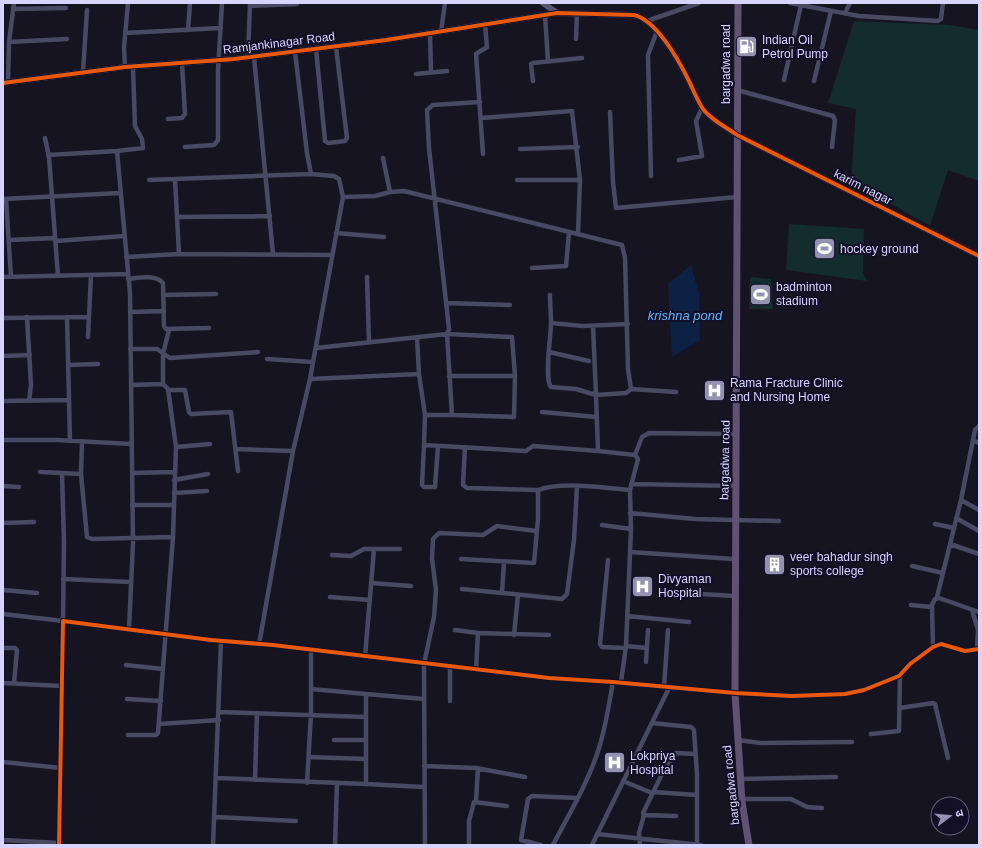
<svg xmlns="http://www.w3.org/2000/svg" width="982" height="848" viewBox="0 0 982 848" font-family="Arial,'Noto Sans Devanagari',sans-serif">
<rect width="100%" height="100%" fill="#161421"/>
<path fill="#132c2d" d="M854 21 949 25 979 30V181L948 170 930 226 851 181 856 109 828 103Z
M789 224 864 229 863 273 867 281 786 270Z
M750 277 771 279 773 309H749Z"/>
<path fill="#0d2144" d="M691 265 699 294 700 340 672 357 668 284Z"/>
<g fill="none" stroke-linecap="round" stroke-linejoin="round">
<path stroke="#4a4962" stroke-width="4.5" d="M790 3 859 16 938 21 941 19 943 3
M250 6 297 4
M13 9 66 8
M845 13 850 3
M545 15 548 61
M647 21 699 3
M188 30 190 3
M441 32 445 3
M125 33 221 28
M430 33 431 72
M576 39 577 13
M9 42 67 39
M316 49 325 141 328 143 345 141 347 138 336 47
M295 52 307 153 311 174
M254 57 273 254
M248 58 250 3
M125 67 124 47 128 3
M83 72 87 10
M416 74 447 71
M784 80 801 5
M533 81 531 64 533 63 582 58
M814 81 831 11
M8 82 9 42 14 3
M737 90 833 116 835 120 832 147
M610 112 613 182 616 208 737 197
M481 118 572 111 580 180 578 234
M168 119 182 118 185 114 182 63
M45 138 49 157 58 276
M185 147 214 145 218 140V70L222 3
M520 149 578 147
M117 151 130 293 133 543 129 629
M483 154 476 54 487 47 485 24
M48 155 117 151 143 148 142 139 135 126 133 67
M383 158 390 192 404 191 622 245 625 258 628 369 631 389 676 392
M679 160 702 156 696 121 702 108
M651 176 648 55 657 31
M149 180 175 179
M517 180H580
M343 197 375 196 390 192
M3 199 120 193
M6 199 11 277
M177 217 270 216
M336 233 384 237
M9 240 55 238
M56 241 124 236
M179 254 175 179 311 174 334 176 339 179 343 197 310 379 293 451 259 645
M126 257 179 254 332 255
M532 268 566 266 569 232
M3 277 128 274
M367 277 369 342
M128 279C139 278 155 274 163 283L164 326 166 329 209 328
M163 295 216 294
M550 295C550 304 551 314 551 323 551 336 544 378 551 387L576 389 596 395 593 326
M446 303 510 305
M130 312 164 311
M27 317 31 385 29 401
M67 317 70 441
M3 318 89 317
M551 323 583 326 628 324
M447 334 512 337 515 376 514 417 452 415Z
M88 337 91 275
M417 337 419 374
M316 348 447 334 449 329 429 148 427 110 433 105 480 102
M130 349H157L170 358 258 352
M164 350 169 330
M549 352 589 361
M3 356 30 355
M267 359 313 362
M68 365 98 364
M449 376H515
M310 379 419 374 425 415 424 445 526 451 533 446 598 451
M163 384 169 390H185L189 412 191 414 231 412 238 471
M131 385 163 384V352
M3 401 69 400
M542 412 596 417
M425 415H452
M3 440H57L131 444
M973 440 979 443
M424 445 422 485 424 487H435L438 446
M176 447 210 444
M465 447 463 485 467 488 538 490C563 481 602 488 630 490
M236 449 293 451
M635 455 642 437 649 433 736 434
M62 473 81 474 87 537 92 539 173 537
M132 473 174 472
M81 474 82 442
M174 480 208 474
M631 484 736 486
M3 486 19 487
M174 493 207 491
M961 500 979 510
M132 505H174
M630 513 695 519 779 521
M956 518 979 531
M3 523 34 522
M935 524 954 528
M602 525 631 529
M950 544 979 554
M630 552 734 559
M332 555 351 556 364 549H400
M461 559 534 563 538 519V490
M608 560 600 644 602 647 625 648
M912 566 943 573
M63 579 130 582
M371 583 411 586
M462 589 562 599 567 594 574 540 577 487
M3 590 37 593
M670 592 734 596
M502 593 504 562
M330 597 370 600
M937 597 961 500 975 430 979 426
M911 605 931 607 935 599 939 598 979 612
M932 606 933 647
M972 610 978 630 977 649
M3 614 63 621 64 542 62 473 40 472
M627 616 689 622
M455 630 478 633 549 635
M514 635 518 595
M626 646 647 648
M3 648H15L17 650 14 683
M365 657 374 549
M646 662 648 630
M126 665 163 669
M476 670 478 633
M621 682 626 646 629 577 631 529 630 490 638 459 635 455 598 451 596 395 626 393 631 389
M3 683 62 686
M664 687 668 630
M366 694 424 699
M127 699 161 701
M450 701V668
M900 708 933 703 935 704 948 758
M219 712 366 717
M652 723 691 727 694 730 697 774V845
M159 724 219 720
M871 734 899 731 900 675
M128 735H156L158 733 173 537 176 447 168 389
M334 740H366
M738 740 760 743 852 742
M309 757 366 759
M3 762 61 768
M424 766 476 768 525 777
M217 778 366 784V694L311 689
M741 779 836 777
M255 780 257 713
M623 781 652 793
M307 783 311 714V650
M366 784 424 787
M653 792 697 795
M742 799H791L807 807 822 808
M476 801 478 768
M676 816 644 815 643 813 663 772 676 753 695 754
M215 817 296 821
M597 834 701 845
M3 840 59 843
M59 845 63 621 211 640 273 645 549 678 613 682 735 693 792 696 845 694 864 690 899 676 910 664 933 647 941 644 965 651 979 649
M213 845 221 641
M335 845 337 783
M425 845 424 664 434 617 436 590 432 558 433 539 439 533 483 535 497 526 536 531
M469 845V821L474 802 507 806
M541 845 521 840 528 799 532 796 577 798
M553 845C569 814 589 781 599 748 606 726 609 704 613 682
M592 845 669 688
M640 845 639 833 644 815"/>
<path stroke="#575674" stroke-width="6" d="M543 3 557 13
M3 83 125 67 234 59 386 40 557 13 634 15C656 20 678 59 688 79 693 89 697 100 703 109 711 120 726 127 737 135L979 256"/>
<path stroke="#5e5373" stroke-width="7" d="M738 3 735 693 742 802 749 845"/>
<defs>
<path id="cycleway" d="M3 83 125 67 234 59 386 40 557 13 634 15C656 20 678 59 688 79 693 89 697 100 703 109 711 120 726 127 737 135L979 256
M59 845 63 621 211 640 273 645 549 678 613 682 735 693 792 696 845 694 864 690 899 676 910 664 933 647 941 644 965 651 979 649"/>
</defs>
<use href="#cycleway" stroke="#130f26" stroke-width="6"/>
<use href="#cycleway" stroke="#e8590c" stroke-width="4"/>
</g>
<defs>
<symbol id="fuel-square" viewBox="-11 -11 22 22"><rect x="-9" y="-9" width="18" height="18" rx="4" fill="#9591b1" stroke="#130f26"/><path d="M-5.5-6h7V0h2V4h1.3V-2.5L3-4.5l.8-.8L6-3V5H2.5V1h-1V6h-7ZM-4.2-4.7v3.2H.2V-4.7Z" fill="#fff"/></symbol>
<symbol id="stadium-square" viewBox="-11 -11 22 22"><rect x="-9" y="-9" width="18" height="18" rx="4" fill="#9591b1" stroke="#130f26"/><path d="M0-5a6.5 5 0 1 0 0 10a6.5 5 0 1 0 0-10ZM-3.5-1.8h7v3.6h-7Z" fill="#fff"/></symbol>
<symbol id="hospital-square" viewBox="-11 -11 22 22"><rect x="-9" y="-9" width="18" height="18" rx="4" fill="#9591b1" stroke="#130f26"/><path d="M-5-5h3v3.5h4V-5h3V5h-3V1.5h-4V5h-3Z" fill="#fff"/></symbol>
<symbol id="building-square" viewBox="-11 -11 22 22"><rect x="-9" y="-9" width="18" height="18" rx="4" fill="#9591b1" stroke="#130f26"/><path d="M-4-6H4V6H1V3H-1V6H-4ZM-2.5-4.3h1.7v1.8h-1.7ZM.8-4.3h1.7v1.8H.8ZM-2.5-1h1.7V.8h-1.7ZM.8-1h1.7V.8H.8Z" fill="#fff"/></symbol>
</defs>
<g fill-rule="evenodd">
<use href="#fuel-square" x="734" y="34" width="25" height="25"/>
<use href="#stadium-square" x="812" y="236" width="25" height="25"/>
<use href="#stadium-square" x="748" y="282" width="25" height="25"/>
<use href="#hospital-square" x="702" y="378" width="25" height="25"/>
<use href="#building-square" x="762" y="552" width="25" height="25"/>
<use href="#hospital-square" x="630" y="574" width="25" height="25"/>
<use href="#hospital-square" x="602" y="750" width="25" height="25"/>
</g>
<g text-anchor="middle" dominant-baseline="central" stroke-width="4" stroke-linejoin="round" paint-order="stroke">
<g font-size="12" fill="#d9d4ff" stroke="#130f26" text-anchor="start">
<text x="762" y="40">Indian Oil<tspan x="762" dy="14">Petrol Pump</tspan></text>
<text x="840" y="249">hockey ground</text>
<text x="776" y="287">badminton<tspan x="776" dy="14">stadium</tspan></text>
<text x="730" y="383">Rama Fracture Clinic<tspan x="730" dy="14">and Nursing Home</tspan></text>
<text x="790" y="557">veer bahadur singh<tspan x="790" dy="14">sports college</tspan></text>
<text x="658" y="579">Divyaman<tspan x="658" dy="14">Hospital</tspan></text>
<text x="630" y="756">Lokpriya<tspan x="630" dy="14">Hospital</tspan></text>
</g>
<g font-size="12" fill="#d9d4ff" stroke="#130f26">
<text transform="translate(279 43) rotate(-7)">Ramjankinagar Road</text>
<text transform="translate(726 64) rotate(-90)">bargadwa road</text>
<text transform="translate(863 187) rotate(27)">karim nagar</text>
<text transform="translate(725 460) rotate(-89)">bargadwa road</text>
<text transform="translate(731 785) rotate(-96)">bargadwa road</text>
</g>
<g font-size="13" font-style="italic" fill="#62b6ff" stroke="#130f26">
<text x="685" y="315">krishna pond</text>
</g>
</g>
<rect width="982" height="848" fill="none" stroke="#d9d4ff" stroke-width="8"/>
<g transform="translate(950 816) rotate(74)"><circle r="19" fill="#130f26" stroke="#625e7d"/>
<path d="M0-3L7 15L0 10L-7 15Z" fill="#9591b1"/>
<text y="-6" font-size="11" font-weight="bold" text-anchor="middle" fill="#d9d4ff">उ</text>
</g>
</svg>
